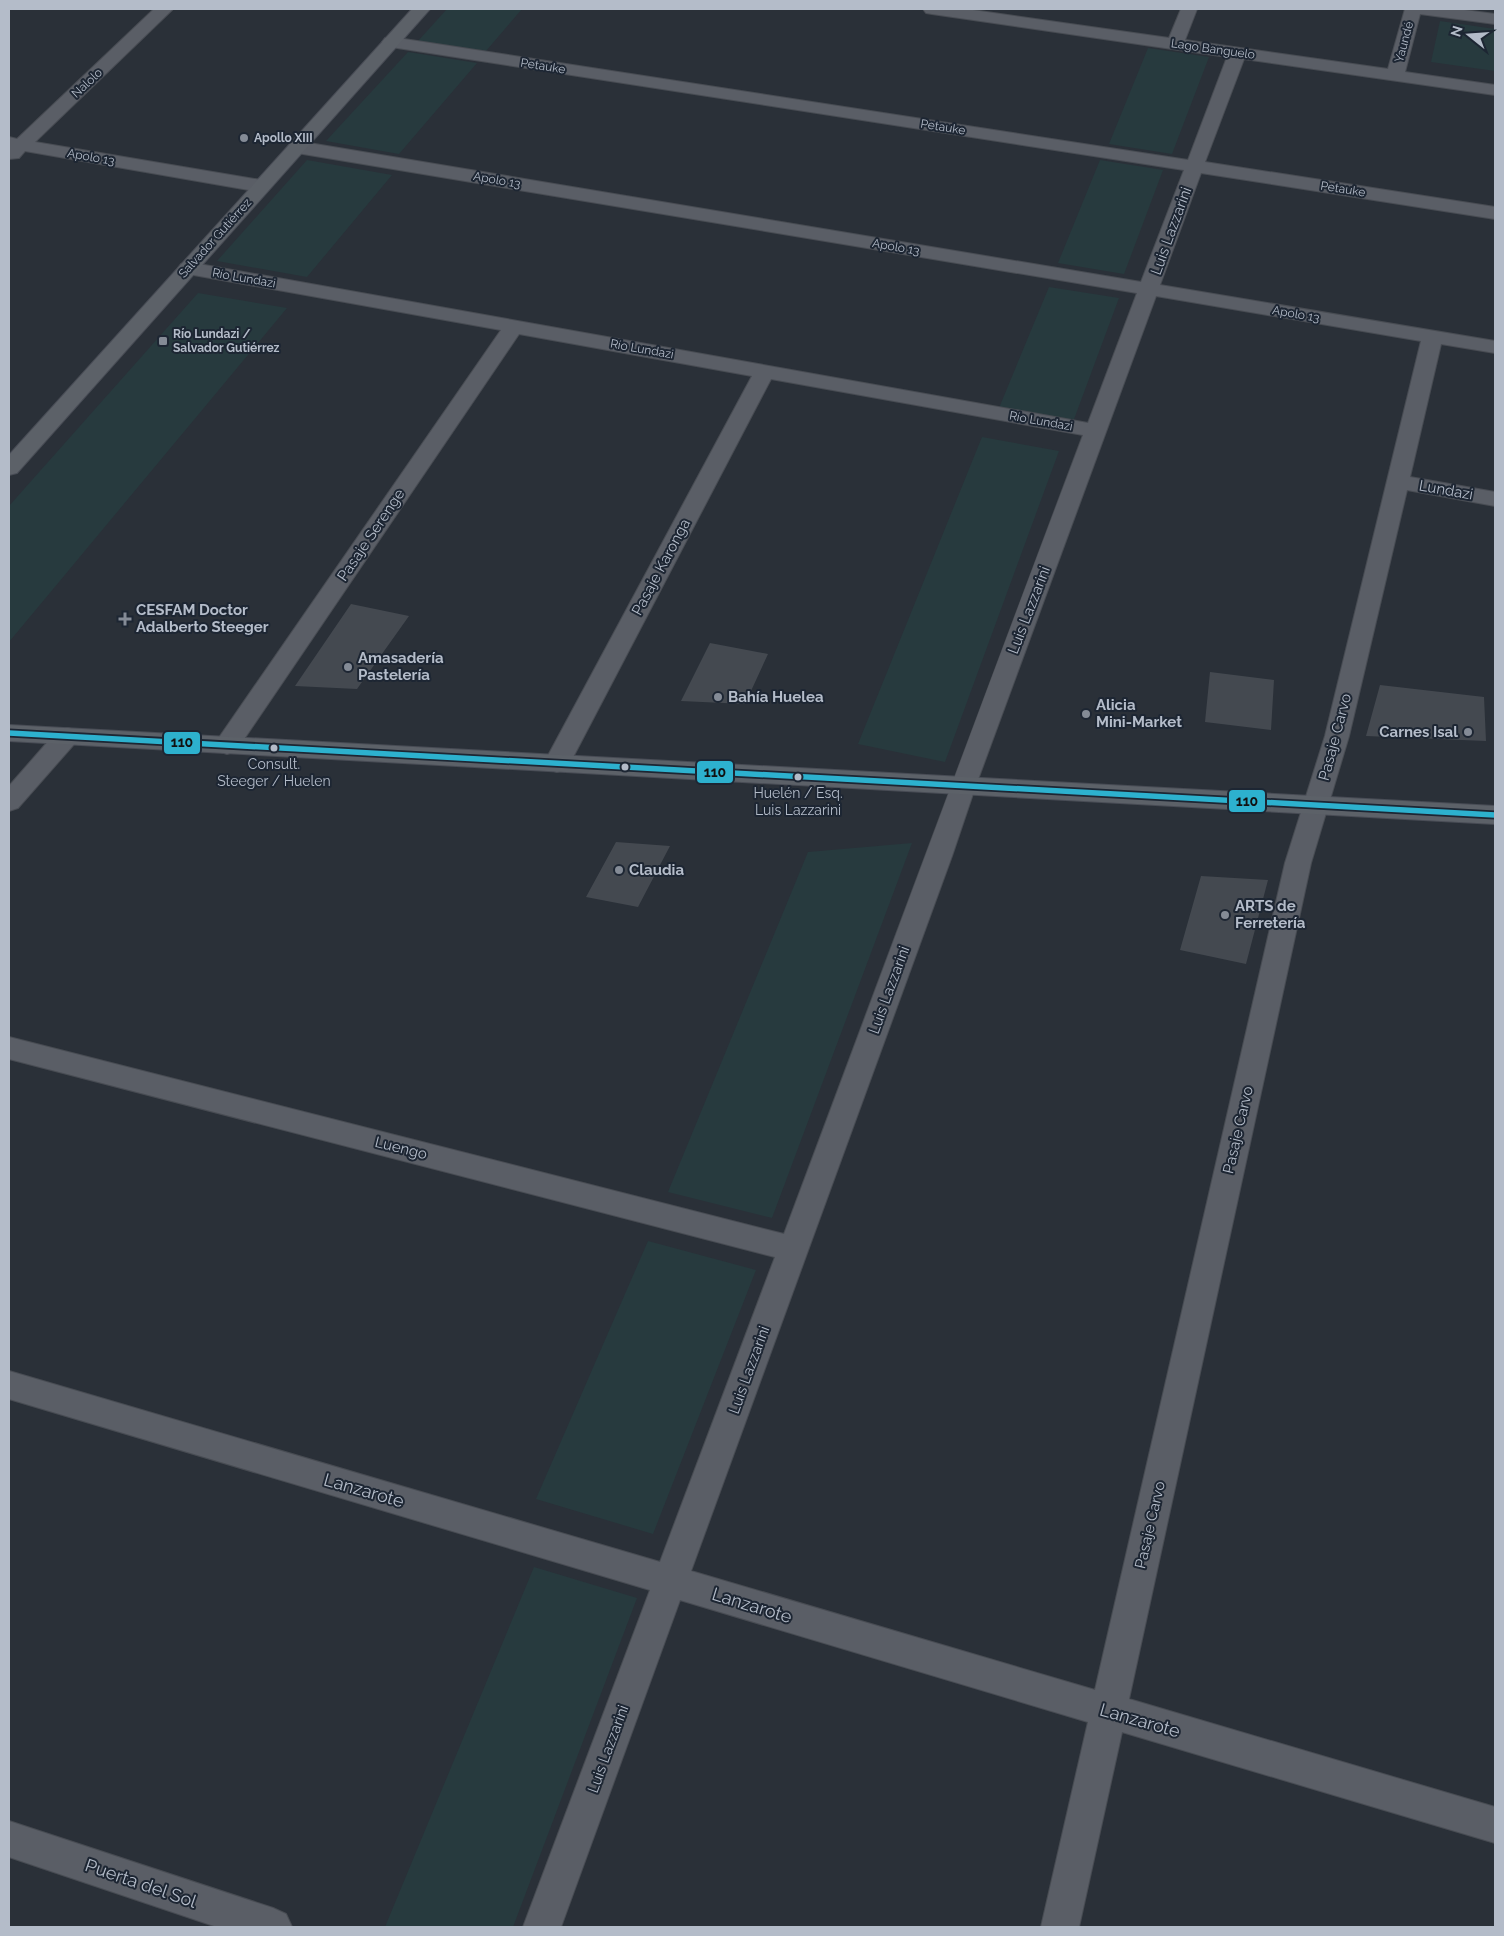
<svg xmlns="http://www.w3.org/2000/svg" width="1504" height="1936" viewBox="0 0 1504 1936" font-family="Raleway,sans-serif">
<rect width="100%" height="100%" fill="#2a3038"/>
<path fill="#273a3e" d="M447 9H522L486 51 418 41Z
M1440 21 1495 29V71L1431 62Z
M1148 48 1209 57 1172 154 1109 144Z
M408 52 477 63 399 154 326 141Z
M307 160 392 175 307 277 217 261Z
M1100 160 1163 170 1124 274 1058 263Z
M1049 287 1119 298 1073 422 999 408Z
M198 293 287 308 9 642V506Z
M982 437 1059 451 945 762 858 744Z
M912 843 772 1218 668 1192 808 852Z
M648 1241 756 1270 653 1534 536 1499Z
M534 1567 637 1598 513 1927H385Z"/>
<path fill="#444950" d="M351 604 409 616 357 689 295 686Z
M710 643 768 654 745 704 681 701Z
M1210 672 1274 680 1271 730 1205 722Z
M1380 685 1484 697 1486 741 1366 736Z
M616 842 670 846 638 907 586 897Z
M1201 876 1268 880 1246 964 1180 950Z"/>
<g fill="none" stroke-linecap="round" stroke-linejoin="round">
<defs>
<path id="minor" d="M154 9H173L35 142 261 180 268 182 271 186 268 190 261 192 25 151 19 158 9 159V137L17 139Z
M923 9H966L1169 38 1181 9H1197L1185 40 1388 69 1405 9H1457L1495 14V24L1420 14 1405 72 1495 85V95L1244 59 1205 162 1495 207V219L1201 173 1160 285 1495 341V353L1441 344 1410 477 1495 492V506L1407 490 1349 736 1311 863 1129 1699 1495 1807V1843L1122 1732 1079 1927H1041L1088 1722 680 1600 561 1927H523L650 1590 9 1399V1371L660 1562 775 1257 9 1059V1037L784 1234C884 968 982 701 1083 435L771 379 570 763 566 769 557 772 548 769 544 763 752 376 519 334 236 751 227 754 218 751 214 745 218 739 501 330 188 274 181 272 178 268 181 264 188 262 1088 423 1137 293 297 153 290 151 288 147 290 143 297 141 1141 282 1184 170 391 47 385 46 382 42 385 38 391 37 1188 160 1227 57 932 14 926 13ZM1156 296 1421 341 1325 736 1285 863 1095 1690 691 1571 952 856 976 785Z
M67 728 76 730 79 736 76 742 18 808 9 811V786L58 730Z
M9 1821 273 1908 286 1914 292 1927H217L9 1857Z"/>
<path id="major" d="M412 9H430L17 473 9 475V455Z
M9 725 1495 806V824L9 741Z"/>
</defs>
<use href="#minor" stroke="#484c53" stroke-width="2"/>
<use href="#major" stroke="#484c55" stroke-width="2"/>
<use href="#minor" fill="#5a5e66" fill-rule="evenodd"/>
<use href="#major" fill="#5c6168" fill-rule="evenodd"/>
<defs>
<path id="bus-1" d="M9 733 1495 815"/>
</defs>
<use href="#bus-1" stroke="#1d2633" stroke-width="9"/>
<use href="#bus-1" stroke="#2db1ce" stroke-width="5.5"/>
</g>
<g fill="#848b96" stroke="#1d2633" stroke-width="2">
<circle cx="244" cy="138" r="5"/>
<rect x="158" y="336" width="10" height="10" rx="2.5"/>
<path d="M122.5 611.5h5v5h5v5h-5v5h-5v-5h-5v-5h5z"/>
<circle cx="348" cy="667" r="5"/>
<circle cx="718" cy="697" r="5"/>
<circle cx="1086" cy="714" r="5"/>
<circle cx="1468" cy="732" r="5"/>
<circle cx="619" cy="870" r="5"/>
<circle cx="1225" cy="915" r="5"/>
</g>
<g fill="#b4bcc9" stroke="#1d2633" stroke-width="2">
<circle cx="274" cy="748" r="4.5"/>
<circle cx="625" cy="767" r="4.5"/>
<circle cx="798" cy="777" r="4.5"/>
</g>
<g text-anchor="middle" dominant-baseline="central" stroke-width="4" stroke-linejoin="round" paint-order="stroke">
<g font-size="12" fill="#b4bcc9" stroke="#1d2633">
<text transform="translate(1404 42) rotate(-75)">Yaundé</text>
<text transform="translate(1213 49) rotate(8)">Lago Banguelo</text>
<text transform="translate(543 66) rotate(9)">Petauke</text>
<text transform="translate(87 83) rotate(-43)">Nalolo</text>
<text transform="translate(943 127) rotate(9)">Petauke</text>
<text transform="translate(91 157) rotate(10)">Apolo 13</text>
<text transform="translate(497 180) rotate(10)">Apolo 13</text>
<text transform="translate(1343 189) rotate(9)">Petauke</text>
<text transform="translate(215 238) rotate(-48)">Salvador Gutiérrez</text>
<text transform="translate(896 247) rotate(10)">Apolo 13</text>
<text transform="translate(244 278) rotate(10)">Río Lundazi</text>
<text transform="translate(1296 314) rotate(10)">Apolo 13</text>
<text transform="translate(642 349) rotate(10)">Río Lundazi</text>
<text transform="translate(1041 421) rotate(10)">Río Lundazi</text>
</g>
<g font-size="12" font-weight="bold" fill="#b4bcc9" stroke="#1d2633" text-anchor="start">
<text x="254" y="138">Apollo XIII</text>
<text x="173" y="334">Río Lundazi /<tspan x="173" dy="14">Salvador Gutiérrez</tspan></text>
</g>
<g font-size="14" fill="#b4bcc9" stroke="#1d2633">
<text x="274" y="764">Consult.<tspan x="274" dy="17">Steeger / Huelen</tspan></text>
<text x="798" y="793">Huelén / Esq.<tspan x="798" dy="17">Luis Lazzarini</tspan></text>
</g>
<g font-size="15" fill="#b4bcc9" stroke="#1d2633">
<text transform="translate(1171 231) rotate(-70)">Luis Lazzarini</text>
<text transform="translate(1446 490) rotate(10)">Lundazi</text>
<text transform="translate(371 535) rotate(-56)">Pasaje Serenge</text>
<text transform="translate(661 567) rotate(-62)">Pasaje Karonga</text>
<text transform="translate(1029 610) rotate(-69)">Luis Lazzarini</text>
<text transform="translate(1335 737) rotate(-75)">Pasaje Carvo</text>
<text transform="translate(889 990) rotate(-70)">Luis Lazzarini</text>
<text transform="translate(1238 1130) rotate(-77)">Pasaje Carvo</text>
<text transform="translate(401 1148) rotate(14)">Luengo</text>
<text transform="translate(749 1370) rotate(-70)">Luis Lazzarini</text>
<text transform="translate(1150 1525) rotate(-77)">Pasaje Carvo</text>
<text transform="translate(608 1749) rotate(-70)">Luis Lazzarini</text>
</g>
<g font-size="15" font-weight="bold" fill="#b4bcc9" stroke="#1d2633" text-anchor="start">
<text x="136" y="610">CESFAM Doctor<tspan x="136" dy="17">Adalberto Steeger</tspan></text>
<text x="358" y="658">Amasadería<tspan x="358" dy="17">Pastelería</tspan></text>
<text x="728" y="697">Bahía Huelea</text>
<text x="1096" y="705">Alicia<tspan x="1096" dy="17">Mini-Market</tspan></text>
<text x="1458" y="732" text-anchor="end">Carnes Isal</text>
<text x="629" y="870">Claudia</text>
<text x="1235" y="906">ARTS de<tspan x="1235" dy="17">Ferretería</tspan></text>
</g>
<g font-size="18" fill="#b4bcc9" stroke="#1d2633">
<text transform="translate(364 1490) rotate(16)">Lanzarote</text>
<text transform="translate(752 1605) rotate(17)">Lanzarote</text>
<text transform="translate(1140 1720) rotate(16)">Lanzarote</text>
<text transform="translate(141 1883) rotate(19)">Puerta del Sol</text>
</g>
</g>
<g stroke="#1d2633" stroke-width="2">
<rect x="163" y="731" width="38" height="24" rx="5" fill="#2db1ce"/>
<rect x="696" y="760" width="38" height="24" rx="5" fill="#2db1ce"/>
<rect x="1228" y="789" width="38" height="24" rx="5" fill="#2db1ce"/>
</g>
<g font-size="14" text-anchor="middle" font-weight="bold" fill="#111">
<text x="182" y="747">110</text>
<text x="715" y="777">110</text>
<text x="1247" y="806">110</text>
</g>
<rect width="1504" height="1936" fill="none" stroke="#b4bcc9" stroke-width="20"/>
<g transform="translate(1469 35) rotate(287)" stroke="#1d2633" stroke-width="4" paint-order="stroke">
<path d="M0-4L9 19L0 12L-9 19Z" fill="#b4bcc9"/>
<text y="-8" font-size="14" font-weight="bold" text-anchor="middle" fill="#b4bcc9">N</text>
</g>
</svg>
